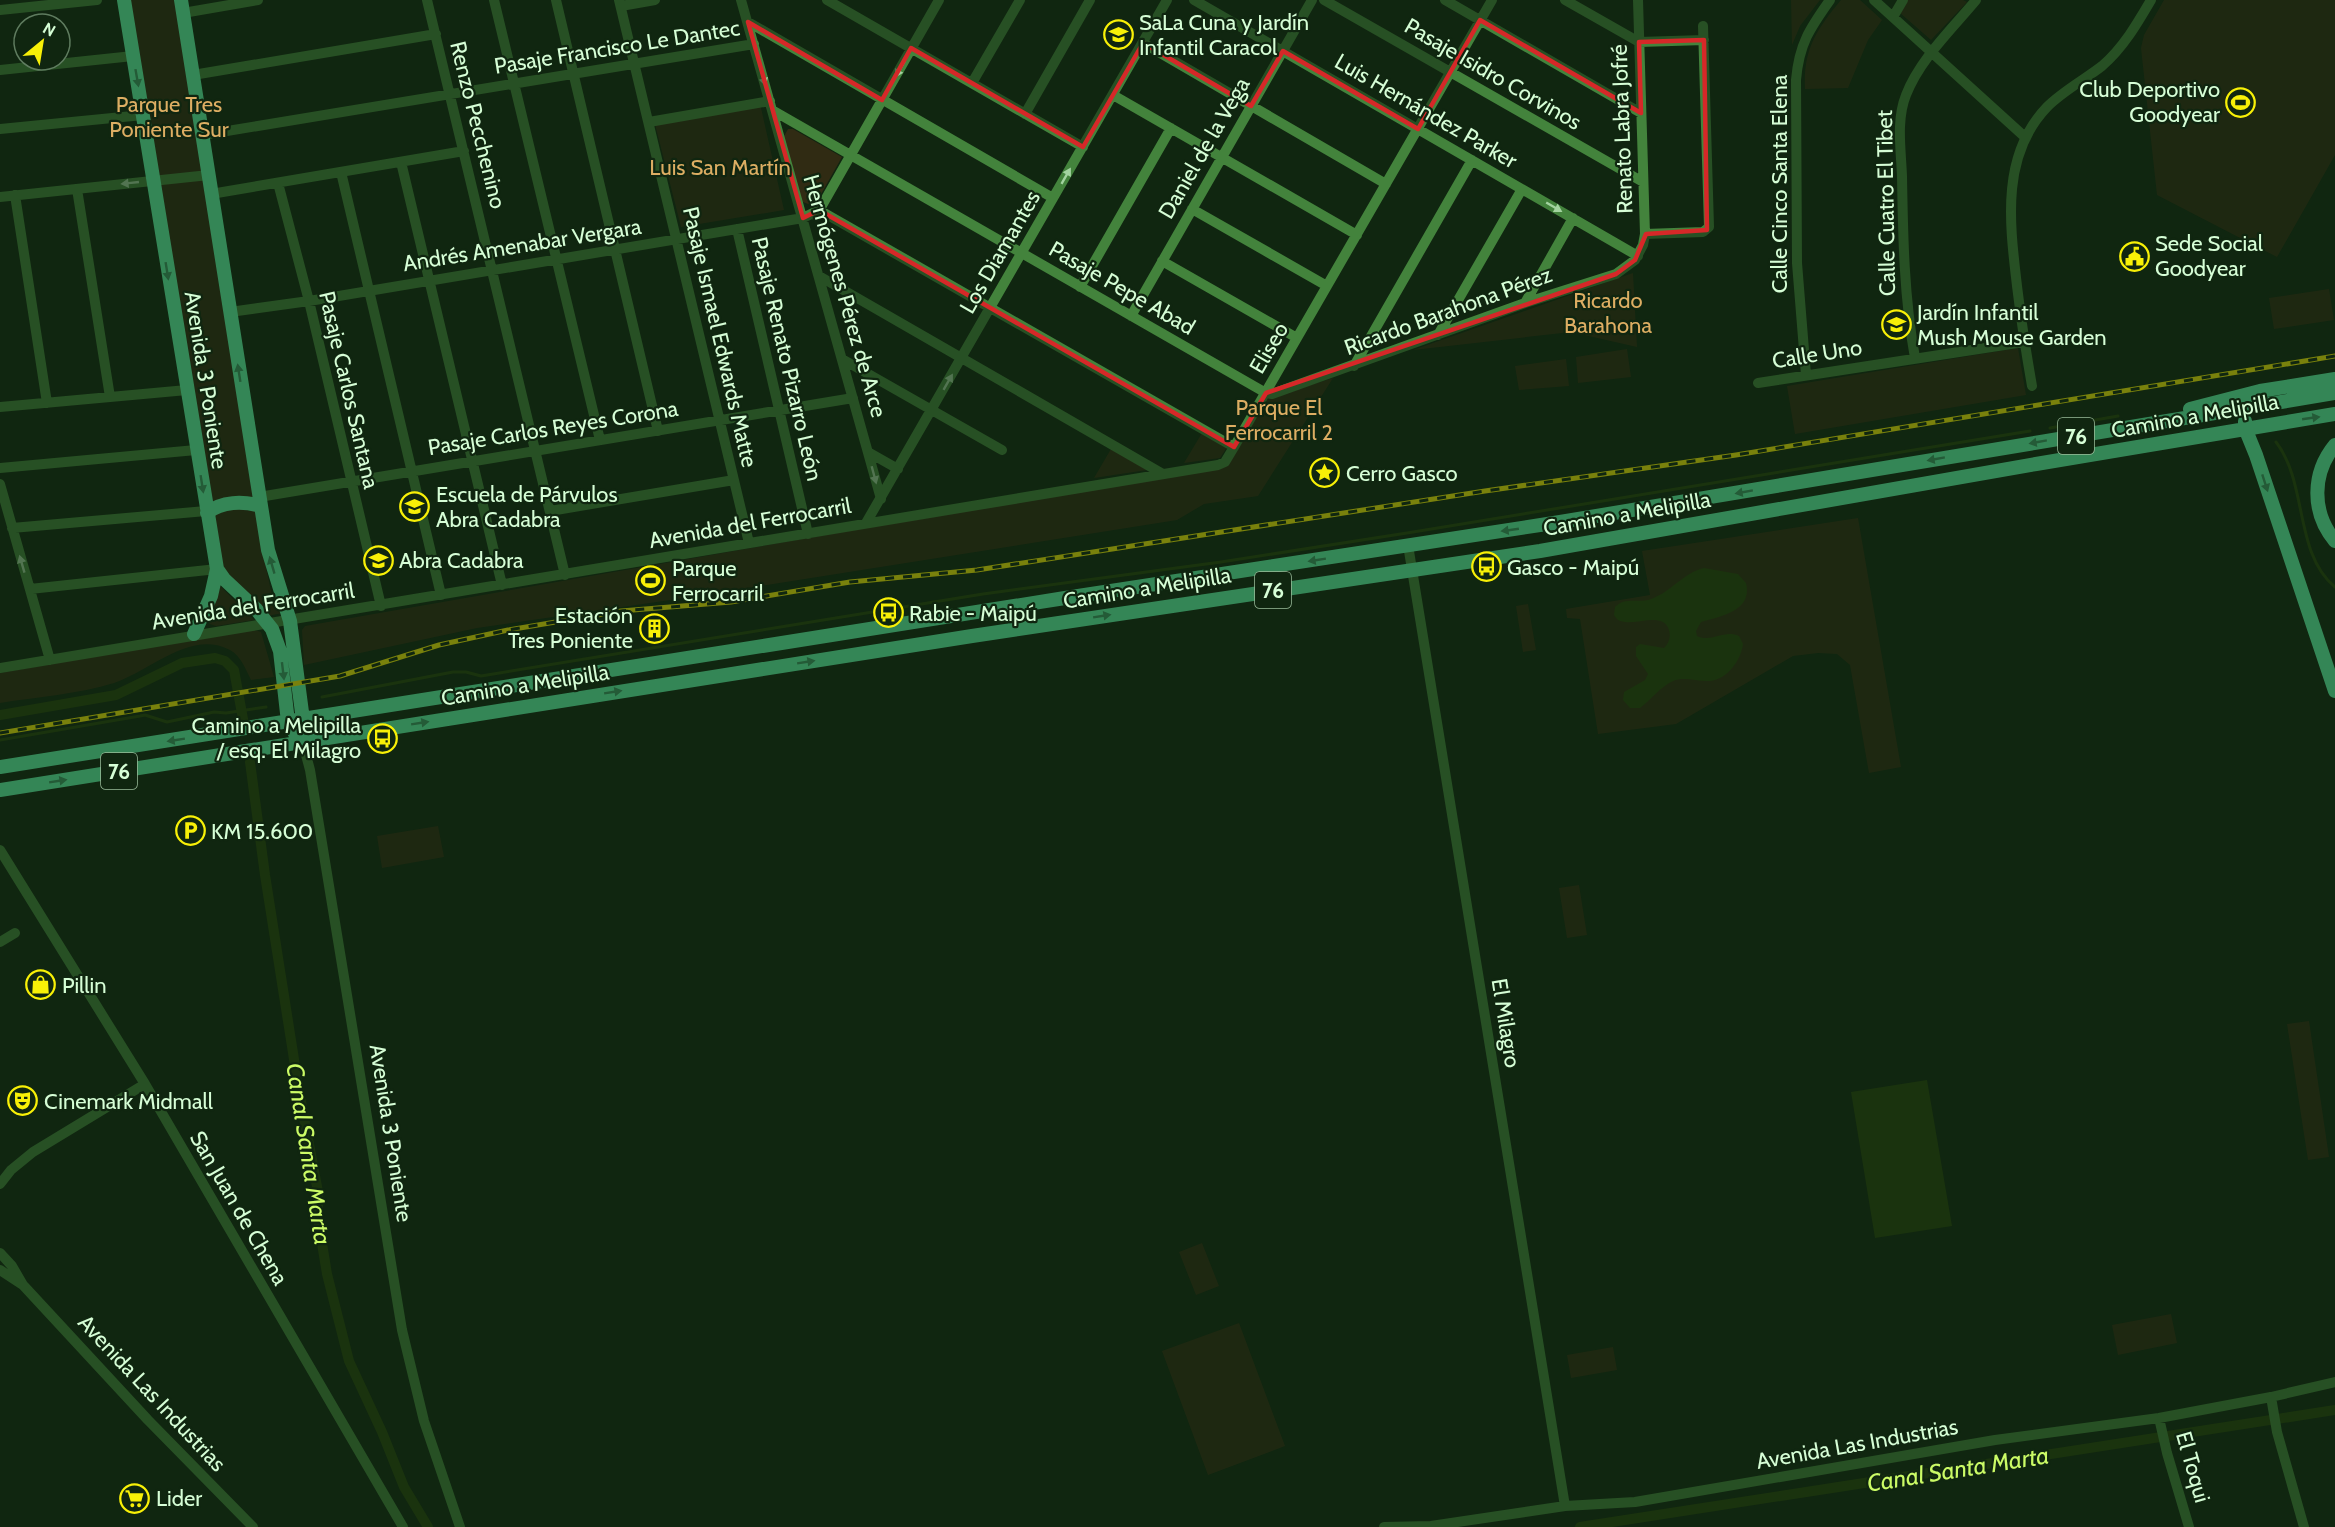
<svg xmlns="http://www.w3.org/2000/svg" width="2335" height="1527" viewBox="0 0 2335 1527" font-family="Cabin,sans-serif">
<rect width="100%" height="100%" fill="#102610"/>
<path fill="#302b13" d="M130 0H175L262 549 271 591 283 613 267 616 223 572Z
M1791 0H1820L1800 26 1792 45Z
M1841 0H1860L1882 20 1868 40 1848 88 1805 89C1803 49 1817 29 1841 0Z
M1906 0H1963L1967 2 1931 40 1899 12Z
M2164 0H2335V155L2277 257 2157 195 2141 48 2144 35Z
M758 106 761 108 784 210 681 227 655 124Z
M788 129H793L842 157 816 203 811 205 800 201 783 138Z
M1633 273 1637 347 1571 332 1413 350Z
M2329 289 2334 320 2274 329 2269 298Z
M2018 348 2026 395 1795 434 1787 386Z
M1627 349 1631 377 1578 383 1576 357Z
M1566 359 1569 386 1519 390 1515 366Z
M1333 378 1258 496 1204 504 1177 520 684 598 477 628 304 665 302 630 305 626 854 530 1222 468 1266 399Z
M1202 433 1227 447 1220 458 1184 463Z
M1111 449 1147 470 1094 478Z
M1858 518 1901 767 1869 773 1850 665 1837 654 1818 653 1793 656 1676 724 1598 734 1580 619 1567 618 1566 609 1650 595 1642 551Z
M219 585 254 620 216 626 210 624 207 620Z
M1528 604 1536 650 1523 652 1516 606Z
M252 629 261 632 274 677 251 680C246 670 241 656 230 650 191 629 150 671 114 683 79 694 36 697 0 703V673Z
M438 826 444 857 382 868 377 836Z
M1579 885 1587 935 1567 938 1559 888Z
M2309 1021 2329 1157 2308 1160 2287 1024Z
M1202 1243 1219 1286 1196 1295 1179 1252Z
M2171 1314 2177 1343 2118 1355 2112 1325Z
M1239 1323 1285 1446 1208 1475 1162 1351Z
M1613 1347 1617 1370 1571 1378 1567 1355Z"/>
<path fill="#27430c" d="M1704 568 1738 574 1746 583C1753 611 1721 616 1701 622L1696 631 1697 636C1711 643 1724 629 1739 636L1743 644C1741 660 1728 679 1710 681 1697 682 1685 676 1673 681 1660 687 1651 700 1640 708H1630L1623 700 1624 692 1645 680 1648 674 1636 656V647L1640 644 1664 648C1669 643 1671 637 1669 630 1664 612 1638 624 1625 622 1619 621 1617 620 1614 615L1615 607C1626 596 1638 604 1651 599 1671 592 1683 573 1704 568Z
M1927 1080 1952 1226 1875 1238 1851 1092Z"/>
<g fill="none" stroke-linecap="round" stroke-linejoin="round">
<path stroke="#27430c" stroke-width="3" d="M2050 428 2118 416
M2276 442C2308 483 2294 554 2335 587
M322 697 453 672H466L481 676 983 594 1221 562 1407 533 2030 431
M0 740 140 716 145 715 167 722 214 712 226 713 266 707"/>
<path stroke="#27430c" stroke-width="10" d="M0 715 116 695 182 663 215 658 225 661 234 670 243 719
M250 762 265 875 299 1091 318 1192V1219L327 1274 349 1361 382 1432 404 1487 428 1527
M1580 1527 2335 1410"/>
<path stroke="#43833c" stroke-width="10" d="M427 0 565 575
M494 0 600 440
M556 0 658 431
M619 0 749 543
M741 0 881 499
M827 0 1083 147
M1194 0 1638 256
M1324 0 1643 182
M1445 0 1641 113
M1565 0 1639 42 1704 40
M1874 0 2026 138
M621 6 655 0
M0 10 97 0
M183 13 258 0
M1893 17 1903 0
M748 22 1053 198
M1143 43 1386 184
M0 70 133 56
M193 75 436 34
M972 83 1020 0
M1113 95 1357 235
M772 110 1266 393
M1025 114 1090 0
M649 122 770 101
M0 129 143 115
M203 135 754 44
M401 162 502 585
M341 172 441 595
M278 183 309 301 381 606
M77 189 110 397
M211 194 464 151
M15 195 47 403
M0 197 209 175
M1192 209 1327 286
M816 216 939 0
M737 229 808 534
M1645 234 1703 232 1709 227 1703 26
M1162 261 1297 338
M819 276 1163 474
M1080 287 1171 128
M1525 303 1573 218
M230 312 309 301 803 218 819 210 1234 447
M1131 316 1312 0
M1438 335 1522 189
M1915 358C1904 297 1903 237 1902 176 1901 150 1896 120 1906 95 1920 59 1952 29 1976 0
M842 359 1002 450
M1354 366 1472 160
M1806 375 1797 263 1796 80C1799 44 1810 28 1830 0
M1758 383 2024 342
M2032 386C2026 352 2021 319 2017 286 2010 225 2000 156 2047 107 2063 91 2084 80 2102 66 2123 48 2137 24 2151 0
M1266 393 1272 394 1525 303 1616 274 1635 260 1643 245 1645 234 1638 0
M0 407 187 390
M868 452 898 469
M0 468 196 450
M0 484 50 660
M259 497 853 398
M550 511 734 480
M866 523 1167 0
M12 528 206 511
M1408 545 1565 1506
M30 589 217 569
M0 668 1218 465 1225 462 1234 447 1492 0
M300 742 306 755 310 770 402 1330 424 1421 460 1527
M0 850 145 1084 403 1527
M0 942 15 933
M0 1184 11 1170 33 1152 145 1084
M0 1253 12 1266 23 1285 148 1420 253 1527
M0 1270 23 1285
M2271 1397 2277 1432 2304 1527
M2159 1418 2167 1453 2189 1527
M1384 1527 1431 1526 1565 1506 1635 1502 1995 1440 2159 1418 2271 1397 2335 1382"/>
<path stroke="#60fbac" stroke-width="14" d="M124 0 217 569 224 579 256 609 272 629 280 651 288 722 300 742
M181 0 268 550 290 621 303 720 302 728
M2190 409 2260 391 2335 379
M2245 421V428L2256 455 2335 691
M2335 445C2312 473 2311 512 2335 541
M207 513C222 501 243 501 261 506
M194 634 211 596 217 569
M0 767 1065 598 1560 522 2335 393
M0 790 972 636 1540 551 2036 464 2335 414"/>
<defs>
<path id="rail" d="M0 733 340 676 439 645 508 630 621 611 731 602 850 582 977 570 1485 491 1736 455 2335 356"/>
</defs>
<use href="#rail" stroke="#f8f007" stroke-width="5"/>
<use href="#rail" stroke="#102610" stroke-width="3" stroke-dasharray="9" stroke-linecap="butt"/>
</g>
<defs><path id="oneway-solid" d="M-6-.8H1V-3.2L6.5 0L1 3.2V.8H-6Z" transform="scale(1.5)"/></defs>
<g fill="#a3d3a0">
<use href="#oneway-solid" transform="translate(900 69) rotate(120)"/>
<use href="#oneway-solid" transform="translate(763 77) rotate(74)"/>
<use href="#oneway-solid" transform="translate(1066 176) rotate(-60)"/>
<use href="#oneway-solid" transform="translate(130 183) rotate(174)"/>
<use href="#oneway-solid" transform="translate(1554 207) rotate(30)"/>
<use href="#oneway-solid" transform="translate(948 382) rotate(-60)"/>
<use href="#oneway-solid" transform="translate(874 475) rotate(75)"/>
<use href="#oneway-solid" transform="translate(22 564) rotate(-106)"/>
</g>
<g fill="#3c9b66">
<use href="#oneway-solid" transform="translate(137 78) rotate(80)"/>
<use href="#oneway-solid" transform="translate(167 271) rotate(81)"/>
<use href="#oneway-solid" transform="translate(239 373) rotate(-99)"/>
<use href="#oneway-solid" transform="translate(2311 418) rotate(-8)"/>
<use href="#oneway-solid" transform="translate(2038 442) rotate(170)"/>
<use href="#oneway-solid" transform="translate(1936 459) rotate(170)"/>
<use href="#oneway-solid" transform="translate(2265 483) rotate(72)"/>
<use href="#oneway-solid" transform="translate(202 484) rotate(81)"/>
<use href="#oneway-solid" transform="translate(1744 492) rotate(170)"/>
<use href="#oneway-solid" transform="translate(1510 530) rotate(172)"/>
<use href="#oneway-solid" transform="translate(1317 560) rotate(171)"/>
<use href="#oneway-solid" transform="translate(272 565) rotate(-106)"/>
<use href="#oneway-solid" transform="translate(1102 616) rotate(-9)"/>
<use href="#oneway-solid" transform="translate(806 662) rotate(-9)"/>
<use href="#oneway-solid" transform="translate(283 671) rotate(83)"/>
<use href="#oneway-solid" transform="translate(613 692) rotate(-9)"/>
<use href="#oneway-solid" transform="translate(420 723) rotate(-9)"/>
<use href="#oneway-solid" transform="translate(176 740) rotate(171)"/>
<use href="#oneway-solid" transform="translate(58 781) rotate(-9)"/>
</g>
<path d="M0 0H2335V1527H0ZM1480 20 1641 113 1639 42 1704 40 1707 230 1646 234 1635 260 1616 274 1266 393 1234 447 819 210 803 218 748 22 882 100 911 48 1083 147 1143 43 1251 106 1283 51 1418 129Z" fill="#102610" fill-opacity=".55" fill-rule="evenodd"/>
<path fill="none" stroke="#d62828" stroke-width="4.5" stroke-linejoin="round" d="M1480 20 1641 113 1639 42 1704 40 1707 230 1646 234 1635 260 1616 274 1266 393 1234 447 819 210 803 218 748 22 882 100 911 48 1083 147 1143 43 1251 106 1283 51 1418 129Z"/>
<defs>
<symbol id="school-ring" viewBox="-11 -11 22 22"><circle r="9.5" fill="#102610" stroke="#f8f007" stroke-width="1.5"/><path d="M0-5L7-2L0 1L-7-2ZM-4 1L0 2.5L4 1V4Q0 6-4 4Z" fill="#f8f007"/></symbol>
<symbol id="stadium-ring" viewBox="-11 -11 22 22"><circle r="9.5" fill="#102610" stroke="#f8f007" stroke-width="1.5"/><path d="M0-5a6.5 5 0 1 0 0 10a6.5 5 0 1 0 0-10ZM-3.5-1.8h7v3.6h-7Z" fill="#f8f007"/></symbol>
<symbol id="civic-ring" viewBox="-11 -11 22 22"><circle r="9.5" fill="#102610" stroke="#f8f007" stroke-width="1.5"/><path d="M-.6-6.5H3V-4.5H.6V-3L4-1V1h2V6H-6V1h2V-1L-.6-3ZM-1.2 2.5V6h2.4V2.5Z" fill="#f8f007"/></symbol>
<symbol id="sight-ring" viewBox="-11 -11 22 22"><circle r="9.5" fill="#102610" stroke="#f8f007" stroke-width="1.5"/><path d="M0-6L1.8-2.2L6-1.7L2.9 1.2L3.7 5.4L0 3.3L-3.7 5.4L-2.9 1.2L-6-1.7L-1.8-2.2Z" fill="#f8f007"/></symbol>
<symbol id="bus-ring" viewBox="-11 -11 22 22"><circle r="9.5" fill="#102610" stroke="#f8f007" stroke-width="1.5"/><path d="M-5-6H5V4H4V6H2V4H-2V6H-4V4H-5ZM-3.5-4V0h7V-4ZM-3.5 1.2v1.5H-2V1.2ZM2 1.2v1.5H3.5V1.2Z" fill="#f8f007"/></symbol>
<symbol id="building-ring" viewBox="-11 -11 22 22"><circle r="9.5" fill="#102610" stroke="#f8f007" stroke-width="1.5"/><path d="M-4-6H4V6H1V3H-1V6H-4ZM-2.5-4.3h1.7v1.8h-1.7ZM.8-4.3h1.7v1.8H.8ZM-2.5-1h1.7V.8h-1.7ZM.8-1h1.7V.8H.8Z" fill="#f8f007"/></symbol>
<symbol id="parking-ring" viewBox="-11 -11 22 22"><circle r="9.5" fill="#102610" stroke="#f8f007" stroke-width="1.5"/><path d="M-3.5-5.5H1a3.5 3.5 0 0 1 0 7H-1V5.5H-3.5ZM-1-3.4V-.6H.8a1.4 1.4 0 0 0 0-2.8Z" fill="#f8f007"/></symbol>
<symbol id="shop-ring" viewBox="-11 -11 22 22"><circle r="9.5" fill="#102610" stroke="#f8f007" stroke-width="1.5"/><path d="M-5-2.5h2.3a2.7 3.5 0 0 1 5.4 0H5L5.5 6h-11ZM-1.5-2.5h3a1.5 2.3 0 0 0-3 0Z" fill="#f8f007"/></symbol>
<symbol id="theatre-ring" viewBox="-11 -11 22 22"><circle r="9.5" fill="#102610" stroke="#f8f007" stroke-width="1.5"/><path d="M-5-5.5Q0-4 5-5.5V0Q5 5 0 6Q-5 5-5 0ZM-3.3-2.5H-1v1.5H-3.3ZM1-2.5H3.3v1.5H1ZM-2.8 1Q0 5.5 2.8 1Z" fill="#f8f007"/></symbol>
<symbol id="supermarket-ring" viewBox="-11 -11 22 22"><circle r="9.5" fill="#102610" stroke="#f8f007" stroke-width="1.5"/><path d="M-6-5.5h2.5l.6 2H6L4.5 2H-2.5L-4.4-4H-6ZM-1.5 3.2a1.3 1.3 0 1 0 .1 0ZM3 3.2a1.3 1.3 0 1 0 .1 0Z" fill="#f8f007"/></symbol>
</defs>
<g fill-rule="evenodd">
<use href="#school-ring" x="1102" y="18" width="33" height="33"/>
<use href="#stadium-ring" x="2224" y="86" width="33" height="33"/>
<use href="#civic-ring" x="2118" y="240" width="33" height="33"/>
<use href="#school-ring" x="1880" y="308" width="33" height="33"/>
<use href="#sight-ring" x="1308" y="456" width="33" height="33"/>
<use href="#school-ring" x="398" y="490" width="33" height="33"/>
<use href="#school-ring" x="362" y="544" width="33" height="33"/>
<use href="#bus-ring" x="1470" y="550" width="33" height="33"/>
<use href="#stadium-ring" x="634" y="564" width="33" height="33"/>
<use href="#bus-ring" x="872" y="596" width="33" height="33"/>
<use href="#building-ring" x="638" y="612" width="33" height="33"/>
<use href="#bus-ring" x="366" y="722" width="33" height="33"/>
<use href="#parking-ring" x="174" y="814" width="33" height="33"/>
<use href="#shop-ring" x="24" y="968" width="33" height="33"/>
<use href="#theatre-ring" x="6" y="1084" width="33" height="33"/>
<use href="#supermarket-ring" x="118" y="1482" width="33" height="33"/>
</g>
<g text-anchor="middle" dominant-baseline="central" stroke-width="4.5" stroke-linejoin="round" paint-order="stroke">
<g fill="#102610" stroke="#9bbd9b" stroke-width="1.5">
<rect x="2058" y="418" width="36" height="36" rx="4.5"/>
<rect x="1255" y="572" width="36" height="36" rx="4.5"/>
<rect x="101" y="753" width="36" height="36" rx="4.5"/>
</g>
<g font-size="21" font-weight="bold" fill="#d6fed6">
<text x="2076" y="436">76</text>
<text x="1273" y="590">76</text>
<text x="119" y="771">76</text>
</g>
<g font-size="22" fill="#d6fed6" stroke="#102610" text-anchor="start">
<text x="1139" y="22">SaLa Cuna y Jardín<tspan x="1139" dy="25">Infantil Caracol</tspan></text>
<text x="2220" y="89" text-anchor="end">Club Deportivo<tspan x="2220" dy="25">Goodyear</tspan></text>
<text x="2155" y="243">Sede Social<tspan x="2155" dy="25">Goodyear</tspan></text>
<text x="1917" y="312">Jardín Infantil<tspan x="1917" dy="25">Mush Mouse Garden</tspan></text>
<text x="1346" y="473">Cerro Gasco</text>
<text x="436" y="494">Escuela de Párvulos<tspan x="436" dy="25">Abra Cadabra</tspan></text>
<text x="399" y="560">Abra Cadabra</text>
<text x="1507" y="567">Gasco - Maipú</text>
<text x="672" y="568">Parque<tspan x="672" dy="25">Ferrocarril</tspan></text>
<text x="909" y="613">Rabie - Maipú</text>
<text x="633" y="615" text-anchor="end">Estación<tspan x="633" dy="25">Tres Poniente</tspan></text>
<text x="361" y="725" text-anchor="end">Camino a Melipilla<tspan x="361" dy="25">/ esq. El Milagro</tspan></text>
<text x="211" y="831">KM 15.600</text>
<text x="62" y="985">Pillin</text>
<text x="44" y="1101">Cinemark Midmall</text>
<text x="156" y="1498">Lider</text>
</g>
<g font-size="22" fill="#d6fed6" stroke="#102610">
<text transform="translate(617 47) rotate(-9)">Pasaje Francisco Le Dantec</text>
<text transform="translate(1493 74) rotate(30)">Pasaje Isidro Corvinos</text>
<text transform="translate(1426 111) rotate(30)">Luis Hernández Parker</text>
<text transform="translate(478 125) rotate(76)">Renzo Pecchenino</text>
<text transform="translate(1622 129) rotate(-92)">Renato Labra Jofré</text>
<text transform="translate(1204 148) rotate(-60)">Daniel de la Vega</text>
<text transform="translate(1779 184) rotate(-90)">Calle Cinco Santa Elena</text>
<text transform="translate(1886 203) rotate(-91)">Calle Cuatro El Tibet</text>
<text transform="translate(522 245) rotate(-9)">Andrés Amenabar Vergara</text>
<text transform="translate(1000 252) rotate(-60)">Los Diamantes</text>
<text transform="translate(1122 288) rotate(30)">Pasaje Pepe Abad</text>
<text transform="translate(845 296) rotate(74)">Hermógenes Pérez de Arce</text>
<text transform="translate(1448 311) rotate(-20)">Ricardo Barahona Pérez</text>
<text transform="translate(720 337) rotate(77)">Pasaje Ismael Edwards Matte</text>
<text transform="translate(1269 348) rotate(-60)">Eliseo</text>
<text transform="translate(1817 354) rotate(-9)">Calle Uno</text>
<text transform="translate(787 359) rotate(77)">Pasaje Renato Pizarro León</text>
<text transform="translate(206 380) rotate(81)">Avenida 3 Poniente</text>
<text transform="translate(349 390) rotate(77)">Pasaje Carlos Santana</text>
<text transform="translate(2195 416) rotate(-10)">Camino a Melipilla</text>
<text transform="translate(553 428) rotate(-9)">Pasaje Carlos Reyes Corona</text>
<text transform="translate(1627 514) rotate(-10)">Camino a Melipilla</text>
<text transform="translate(750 523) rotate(-10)">Avenida del Ferrocarril</text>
<text transform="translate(1147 588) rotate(-9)">Camino a Melipilla</text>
<text transform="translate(253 606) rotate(-9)">Avenida del Ferrocarril</text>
<text transform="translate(525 685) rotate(-9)">Camino a Melipilla</text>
<text transform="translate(1506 1023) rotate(81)">El Milagro</text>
<text transform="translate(391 1133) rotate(81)">Avenida 3 Poniente</text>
<text transform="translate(239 1208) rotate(60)">San Juan de Chena</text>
<text transform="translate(152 1393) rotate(47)">Avenida Las Industrias</text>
<text transform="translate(1857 1444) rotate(-10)">Avenida Las Industrias</text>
<text transform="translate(2193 1467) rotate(74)">El Toqui</text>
</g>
<g font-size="22" fill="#ddae63" stroke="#102610">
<text x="169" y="104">Parque Tres<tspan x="169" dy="25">Poniente Sur</tspan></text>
<text x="720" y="167">Luis San Martín</text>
<text x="1608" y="300">Ricardo<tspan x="1608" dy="25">Barahona</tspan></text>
<text x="1279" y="407">Parque El<tspan x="1279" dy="25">Ferrocarril 2</tspan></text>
</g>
<g font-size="24" font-style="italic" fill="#cbfb66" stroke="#102610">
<text transform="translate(309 1154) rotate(81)">Canal Santa Marta</text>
<text transform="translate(1958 1469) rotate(-9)">Canal Santa Marta</text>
</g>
</g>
<g transform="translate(42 42) rotate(30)"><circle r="28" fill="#102610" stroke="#5f7c5f" stroke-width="1.5"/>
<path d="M0-4.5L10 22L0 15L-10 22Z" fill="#f8f007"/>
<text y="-9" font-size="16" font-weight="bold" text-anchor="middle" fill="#d6fed6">N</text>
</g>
</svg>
